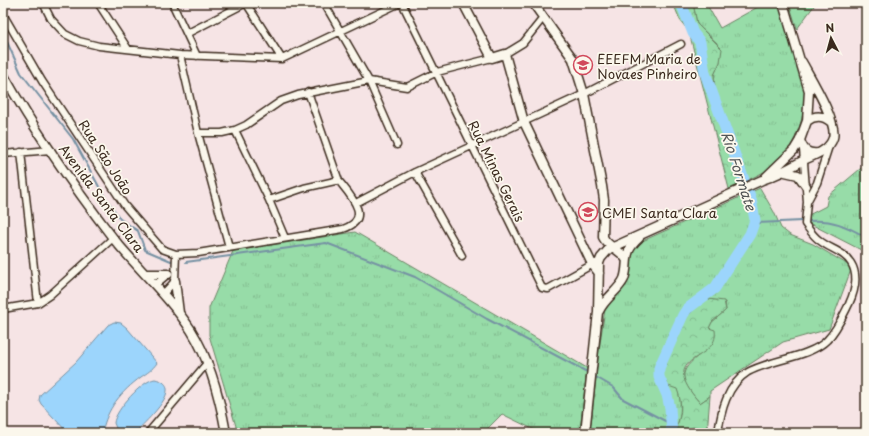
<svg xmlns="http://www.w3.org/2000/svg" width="869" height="436" viewBox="0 0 869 436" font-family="'Playpen Sans',sans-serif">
<defs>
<pattern id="grass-tufts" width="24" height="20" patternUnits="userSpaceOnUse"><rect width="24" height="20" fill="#97dca8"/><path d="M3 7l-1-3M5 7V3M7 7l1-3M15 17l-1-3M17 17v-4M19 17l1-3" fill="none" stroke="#83bd90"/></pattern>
<pattern id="forest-crowns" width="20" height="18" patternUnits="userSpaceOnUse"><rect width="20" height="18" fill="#97dca8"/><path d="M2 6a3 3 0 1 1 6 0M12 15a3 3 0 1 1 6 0" fill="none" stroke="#83bd90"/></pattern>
</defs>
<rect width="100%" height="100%" fill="#f6e4e5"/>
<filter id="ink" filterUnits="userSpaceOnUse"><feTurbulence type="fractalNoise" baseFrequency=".025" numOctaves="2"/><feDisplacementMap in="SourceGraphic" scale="8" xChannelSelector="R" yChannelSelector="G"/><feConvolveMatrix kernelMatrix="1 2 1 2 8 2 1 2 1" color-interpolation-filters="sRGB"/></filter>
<g filter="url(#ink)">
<path fill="url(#grass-tufts)" stroke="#698363" d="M693 3H706L720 28 765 3H779L805 92C805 122 793 154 766 171 759 175 751 178 744 182L727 136 726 116 719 104 715 90 714 75 720 62 717 43 697 24Z
M789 3H816L797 29Z
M866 164V258L865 252 801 219 826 206 828 196Z
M760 188 774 212 781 228 790 235 813 244 852 267 829 329 783 342 710 391V396L700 403C676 376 679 370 707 349L709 328 712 322 726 310 725 302 698 305 683 320 665 353C674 380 690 406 673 433H590L599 350 606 302 618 291 628 257 638 243Z
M355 232 587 368 580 433H541L502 414 483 433H238L209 335V308L233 251Z"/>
<path fill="url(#forest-crowns)" stroke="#698363" d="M673 3H693L697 24 722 49 720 62 714 75 715 90 719 104 726 117 727 136 744 182 729 189 689 32 680 20Z
M708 299 724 301 726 310 712 322 709 328 715 330C720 364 654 352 700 403L710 396 707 433H673C682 418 683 405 677 389L660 383C656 354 684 313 708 299Z"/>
<path fill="#9cd5fc" stroke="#7591a3" d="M114 322 121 323 127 328 157 363C152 370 147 373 141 377 121 392 107 408 102 433H68L41 404 39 400 40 395 76 362 108 325Z
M155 379C188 386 144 422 135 433H118L114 423C115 410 143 380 155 379Z"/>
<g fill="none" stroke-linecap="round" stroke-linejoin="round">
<path stroke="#7591a3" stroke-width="2" d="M3 33 21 73 73 139 103 194 120 219 138 231 145 250 171 261
M809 221C833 219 846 226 866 237
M755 223 802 221
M186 262 326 243 415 277 487 319 589 373
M594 376 613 387 623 399 671 424"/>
<path stroke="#9cd5fc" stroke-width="11" d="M672 433 670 408 667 395 659 377V368L683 315 687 309 715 288 750 234 755 220 751 199 705 73 700 42 693 33 681 3"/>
<defs>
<path id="street" d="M43 3 51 19 65 34 79 41 99 46 180 55 282 59 400 3
M98 3 128 49
M172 3 197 56
M246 3 282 59
M324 3 369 81 397 145
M402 3 542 288 548 289 595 263
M3 14 42 81 125 206 162 249 176 254 198 253 343 229C373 219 351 196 339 181H335L304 188 269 200 285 238
M188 33 246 3
M505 54 523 43 543 18
M180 55 198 133 229 247
M308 92 339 181
M235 130 269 200
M198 133H222L235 130 246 125 281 101 298 95 369 81 407 87 437 72 492 58
M21 152 38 303
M3 154 51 150
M415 172 462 256
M807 202 817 183 829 146
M356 203 415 172 584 94 681 44
M155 285 168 274
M163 294 175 281 176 254
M3 309 38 303 50 295 113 238
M148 433 208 362
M718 433C721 411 727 385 748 372 769 360 811 357 827 340 837 330 843 316 849 304 855 291 859 276 851 263 844 251 829 249 819 240 813 236 809 229 805 224L807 202 803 149"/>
<path id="secondary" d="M463 3 492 58 505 54 524 122 592 264 599 273
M533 3 573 59 584 94 602 186 604 200 603 237C608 248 619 248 626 259
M3 74C35 131 73 186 113 238 138 269 169 296 191 330 210 360 220 399 226 433
M807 121C815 115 823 115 831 122
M800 140C803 150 807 154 818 153
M785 172 798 175 806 186
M766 177 794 150 800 140 807 121 809 91 783 3
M145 274H168
M175 281 179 313
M599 311C605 298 619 290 624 279 630 262 621 254 639 238
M585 433 598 312 599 263 601 258 609 249 762 180C778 175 790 168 804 160 814 155 829 151 833 138 838 122 810 77 802 62"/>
</defs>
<use href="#street" stroke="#3b2a1e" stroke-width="9"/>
<use href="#secondary" stroke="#3b2a1e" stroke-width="11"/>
<use href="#street" stroke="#fbf7ec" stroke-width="6"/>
<use href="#secondary" stroke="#fbf7ec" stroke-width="8"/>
</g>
</g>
<defs>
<symbol id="school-ring" viewBox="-11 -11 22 22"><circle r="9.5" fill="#fbf7ec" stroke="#d1495b" stroke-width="1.5"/><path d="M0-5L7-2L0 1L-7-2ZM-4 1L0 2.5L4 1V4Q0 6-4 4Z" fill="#d1495b"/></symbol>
</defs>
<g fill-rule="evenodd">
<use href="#school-ring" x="572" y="54" width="22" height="22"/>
<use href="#school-ring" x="577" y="201" width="22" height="22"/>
</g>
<g text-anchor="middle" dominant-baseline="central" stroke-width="3.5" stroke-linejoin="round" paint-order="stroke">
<g font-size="13" fill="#3b2a1e" stroke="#fbf7ec" text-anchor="start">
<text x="597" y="58">EEEFM Maria de<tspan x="597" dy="15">Novaes Pinheiro</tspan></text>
<text x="602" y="212">CMEI Santa Clara</text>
</g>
<g font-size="13" fill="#3b2a1e" stroke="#fbf7ec">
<text transform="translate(106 157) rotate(57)">Rua São João</text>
<text transform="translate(497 171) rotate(64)">Rua Minas Gerais</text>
<text transform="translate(102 198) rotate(53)">Avenida Santa Clara</text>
</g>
<g font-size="14" font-style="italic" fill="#535556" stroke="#fbf7ec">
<text transform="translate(739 171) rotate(72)">Rio Formate</text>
</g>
</g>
<rect width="869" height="436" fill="none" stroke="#fbf7ec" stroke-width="16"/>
<rect x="8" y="8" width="853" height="420" fill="none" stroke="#3b2a1e" stroke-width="1.5" filter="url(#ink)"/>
<g transform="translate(831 38) rotate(354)" stroke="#fbf7ec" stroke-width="3" paint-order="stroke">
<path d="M0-3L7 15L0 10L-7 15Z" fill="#3b2a1e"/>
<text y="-6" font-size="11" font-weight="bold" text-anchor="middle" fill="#3b2a1e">N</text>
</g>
</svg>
